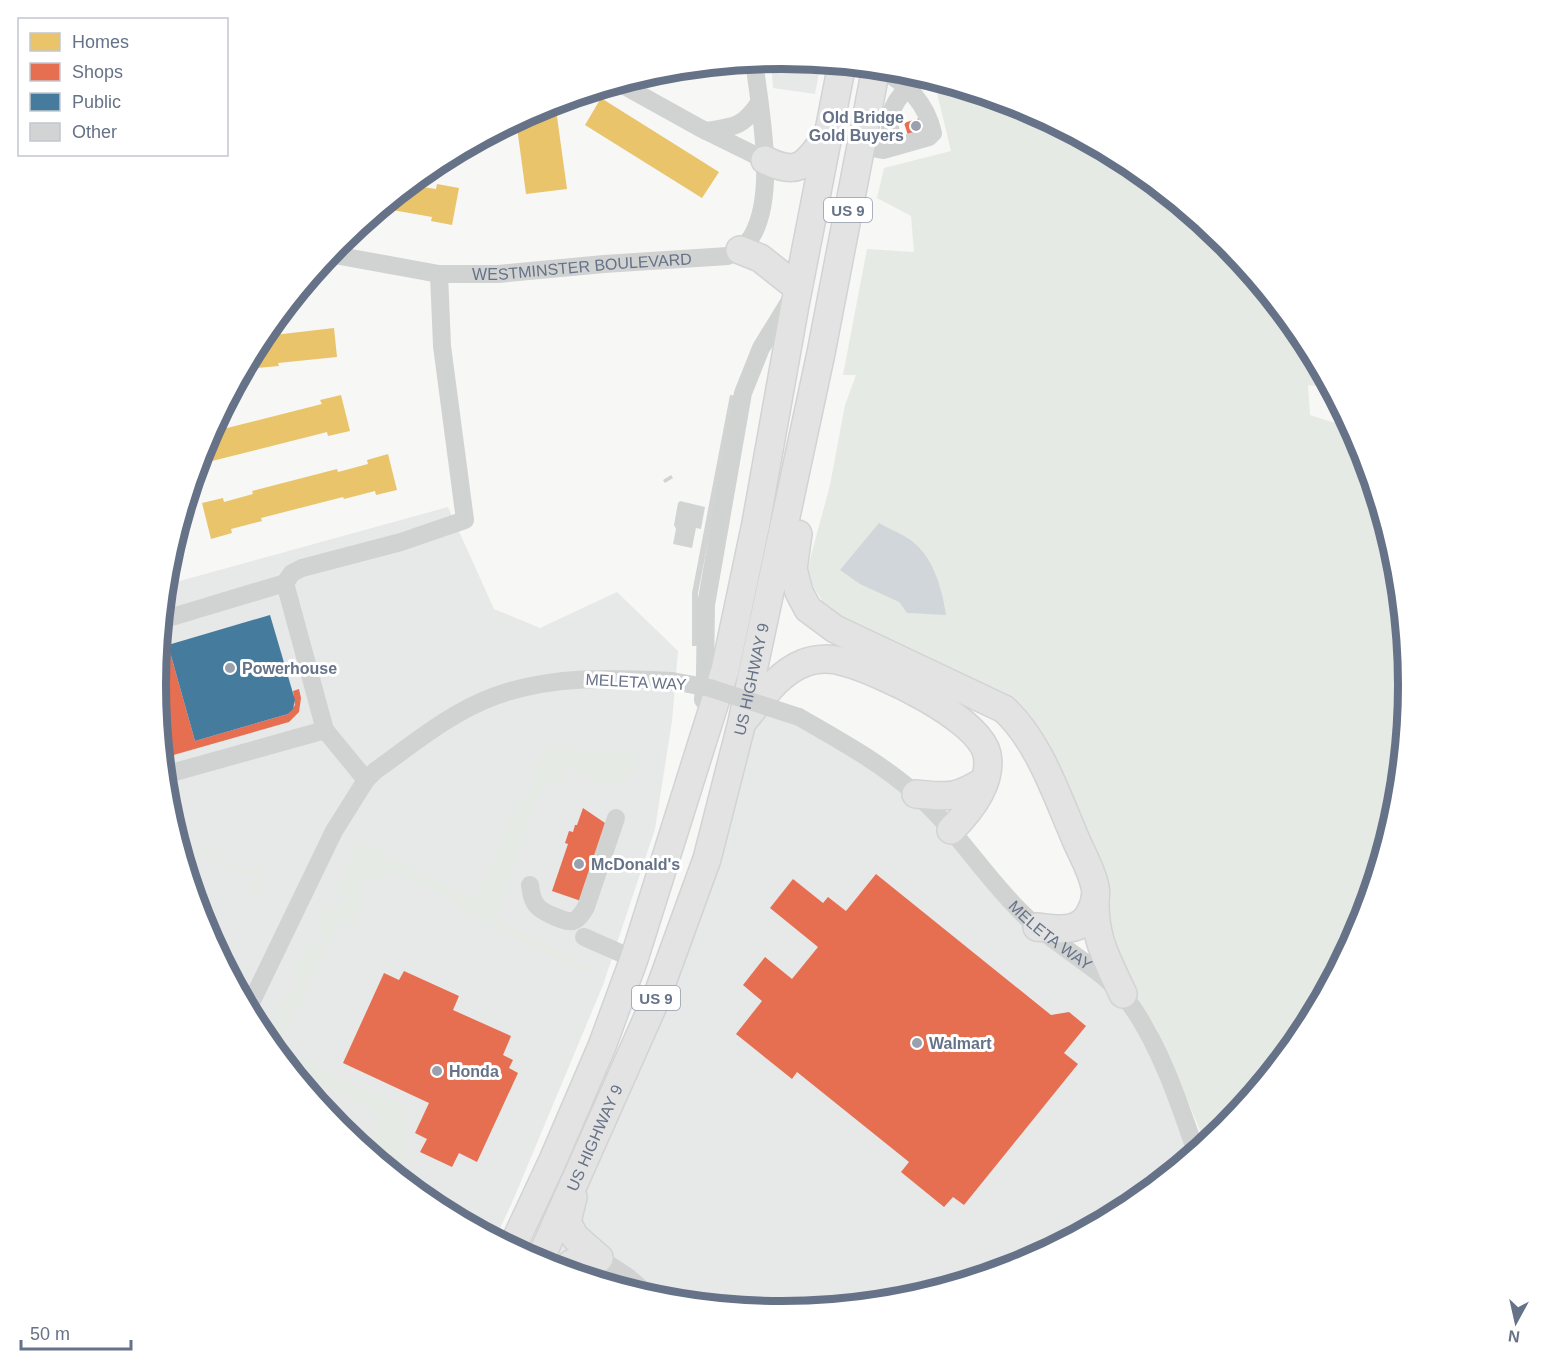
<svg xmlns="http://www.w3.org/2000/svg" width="1564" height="1370" viewBox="0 0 1564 1370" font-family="Helvetica,sans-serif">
<rect width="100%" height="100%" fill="#f7f7f6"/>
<path fill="#e7e8e8" d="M782 59 821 62 815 94 773 88 771 60Z
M448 507 494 609 540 628 617 592 678 651 672 721 655 829 603 985 514 1198 495 1239 434 1206 339 1128 261 1033 203 924 167 807 156 685 165 585Z
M754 702 855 749 1123 994 1196 1152 1130 1206 1021 1264 904 1300 782 1311 659 1299 542 1264Z"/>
<path fill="#e6eae4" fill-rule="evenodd" d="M913 73 1022 106 1130 164 1225 242 1303 337 1330 388 1308 385 1310 415 1351 428 1361 446 1397 563 1408 685 1396 808 1361 925 1303 1033 1225 1128 1206 1144 1156 1028 1103 944 1030 720 833 619 806 574 830 485 845 405 856 375H843L867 249 914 252 911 216 877 198 884 168 951 151 937 93ZM899 602 946 614 907 613Z
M548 747 635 754 634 772 627 779 607 788 574 770H566L561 787 543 781 497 918 581 963 588 967 587 971 584 972 471 914 468 918 465 916 459 905 449 898 393 873 379 877 369 878 363 883 360 890 364 901 354 923 342 917 278 1047 388 1100 396 1101 406 1112V1154L394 1173 366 1150 381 1115 290 1068 264 1037 278 1013 279 1000 297 987V983L292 975C292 966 303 950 310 945L316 946 323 945 322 932 317 928C315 909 329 906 343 904L345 899 337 890 344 869 353 853V847L359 841 473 901 520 798C541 787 529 778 536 763 540 758 545 753 548 747Z
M176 836 256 873 261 864 265 863 267 866 257 890 255 892 250 889 254 878 179 844Z"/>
<path fill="#d0d6da" d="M879 523C889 529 900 533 909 539 933 555 942 588 946 615L907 613 899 602 860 584 840 570Z"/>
<path fill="#e9c46a" d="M601 98 719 172 702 198 585 125Z
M555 102 567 189 526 194 516 120 543 106Z
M437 184 459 188 452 225 431 221 432 217 381 208 409 185 436 189Z
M334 328 337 357 278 363 279 366 244 369 260 339 274 338V335Z
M341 395 350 431 328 436 327 432 204 463 201 452 211 432 322 404 320 400Z
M388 454 397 490 376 495 375 491 344 499 343 497 261 518 262 521 231 529 232 533 211 539 202 503 223 498 224 502 253 494 252 491 337 469 338 472 368 464 367 460Z"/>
<path fill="#e76f51" d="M923 117 928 132 909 138 904 123Z
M168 645 195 741 288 714 295 705 293 691 299 689 301 698 299 712 289 722 163 758 156 685 159 647Z
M583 808 605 823 581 901 552 891 568 844 565 843 569 831 573 832 575 825H577Z
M876 874 1051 1015 1069 1012 1086 1026 1064 1053 1078 1064 964 1205 953 1197 944 1207 901 1172 909 1162 797 1072 792 1079 736 1034 762 1001 743 985 765 957 792 979 818 947 770 908 793 879 823 903 828 897 846 911Z
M404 971 459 996 453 1010 511 1036 503 1055 513 1060 509 1068 518 1073 477 1162 459 1153 452 1167 420 1152 427 1139 415 1133 429 1103 343 1063 384 973 399 980Z"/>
<path fill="#457b9d" d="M270 615 295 700 293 709 288 714 195 741 168 645Z"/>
<path fill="#d2d3d3" d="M730 395 737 396 698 593V646H692V593Z
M671 475 673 478 665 483 663 480Z
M680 501 705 507 701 529 696 528 692 548 673 544 676 529 674 525 678 503Z"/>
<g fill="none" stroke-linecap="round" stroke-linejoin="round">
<defs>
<g id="highway">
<path d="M765 160C801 178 807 162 827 136"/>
<path d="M740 250 760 258 798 288"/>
<path d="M798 534 793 569 799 592 808 609 835 629 1004 709C1039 741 1057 796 1076 840 1082 854 1092 871 1095 887 1097 895 1094 905 1090 913 1080 934 1056 929 1037 927"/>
<path d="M745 719C762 698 778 673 804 663 816 658 832 658 844 662 879 671 979 718 987 754 993 783 970 811 951 830"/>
<path d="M916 794C949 797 955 799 984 781"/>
<path d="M1095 899C1094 939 1107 959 1123 994"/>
<path d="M573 1197 567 1222 575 1237 599 1258"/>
<path d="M512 1248 553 1160 602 1046 634 959 725 670 756 523 795 305 842 64"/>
<path id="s3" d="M539 1262 656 999 707 859 742 722 821 353 876 68"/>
<path d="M564 1270 572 1263 599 1258"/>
</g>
</defs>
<use href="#highway" stroke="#d2d3d4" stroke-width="30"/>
<g stroke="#d1d2d2" stroke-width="18">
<path d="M619 83 700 128 765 160"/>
<path d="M706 131C734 127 743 127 759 103"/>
<path d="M861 146 883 150 929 137 933 133C926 102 906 82 878 68"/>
<path d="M893 147C887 121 888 106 909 87"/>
<path id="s1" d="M329 254 439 274H498L604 264 728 256C737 251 747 245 752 236 777 193 760 109 754 61"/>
<path d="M162 620 285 583"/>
<path d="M703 700 705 674 706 605 743 393 761 348 791 299"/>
<path id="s2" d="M799 717C839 740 881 763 916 794 956 829 984 876 1022 913 1046 937 1077 955 1104 977 1110 983 1118 989 1124 996 1157 1037 1179 1102 1196 1152"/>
<path d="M325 730 366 780"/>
<path d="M164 775 325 730 285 583 292 573 302 568 401 542 465 520 442 346 439 274"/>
<path d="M530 885C531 893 532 901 538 907 543 912 566 923 573 921 579 919 583 912 586 907L616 818"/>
<path d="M584 937 634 959"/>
<path d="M248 1009 334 831 366 780 375 771C413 744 451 712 495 696 553 675 612 678 672 681"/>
<path d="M599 1258 628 1277 651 1297"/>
</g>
<use href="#highway" stroke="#e3e3e4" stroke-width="27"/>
<path stroke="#d1d2d2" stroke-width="18" d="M672 681 710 688 799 717"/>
</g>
<g fill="#99a1ae" stroke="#fff" stroke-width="2">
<circle cx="916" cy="126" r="6"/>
<circle cx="230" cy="668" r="6"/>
<circle cx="579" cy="864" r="6"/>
<circle cx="917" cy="1043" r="6"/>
<circle cx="437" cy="1071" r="6"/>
</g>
<g text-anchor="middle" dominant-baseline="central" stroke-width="6" stroke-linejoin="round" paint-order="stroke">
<g fill="#fff" stroke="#949cab" stroke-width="1.5">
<rect x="824" y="198" width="48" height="24" rx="4.5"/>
<rect x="632" y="986" width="48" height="24" rx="4.5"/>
</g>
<g font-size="15" font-weight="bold" fill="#667287">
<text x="848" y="210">US 9</text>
<text x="656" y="998">US 9</text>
</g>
<g font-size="16" font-weight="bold" fill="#667287" stroke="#fff" text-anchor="start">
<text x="904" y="117" text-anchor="end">Old Bridge<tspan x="904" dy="18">Gold Buyers</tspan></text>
<text x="242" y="668">Powerhouse</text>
<text x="591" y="864">McDonald's</text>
<text x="929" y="1043">Walmart</text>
<text x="449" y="1071">Honda</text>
</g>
<g font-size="16" fill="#667287" stroke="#fff">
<text stroke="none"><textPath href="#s1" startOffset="255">WESTMINSTER BOULEVARD</textPath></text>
<text stroke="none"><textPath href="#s3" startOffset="622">US HIGHWAY 9</textPath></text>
<text transform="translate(636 682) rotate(3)">MELETA WAY</text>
<text stroke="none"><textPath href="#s2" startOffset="336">MELETA WAY</textPath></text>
<text stroke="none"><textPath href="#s3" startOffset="136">US HIGHWAY 9</textPath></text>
</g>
</g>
<path d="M0 0H1564V1370H0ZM166 685a616 616 0 1 1 1232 0a616 616 0 1 1-1232 0Z" fill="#fff" fill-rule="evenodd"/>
<path fill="none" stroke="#667287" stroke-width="8" d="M166 685a616 616 0 1 1 1232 0a616 616 0 1 1-1232 0Z"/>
<rect x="18" y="18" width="210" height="138" fill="#ffffff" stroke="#c2c7cf" stroke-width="1.5"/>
<rect x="30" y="33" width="30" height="18" fill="#e9c46a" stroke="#c2c7cf" stroke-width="1.5"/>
<text x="72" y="48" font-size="18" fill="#667287">Homes</text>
<rect x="30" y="63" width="30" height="18" fill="#e76f51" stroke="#c2c7cf" stroke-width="1.5"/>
<text x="72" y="78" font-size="18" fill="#667287">Shops</text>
<rect x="30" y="93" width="30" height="18" fill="#457b9d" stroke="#c2c7cf" stroke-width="1.5"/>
<text x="72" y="108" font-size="18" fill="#667287">Public</text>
<rect x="30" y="123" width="30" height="18" fill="#d2d3d3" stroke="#c2c7cf" stroke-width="1.5"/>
<text x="72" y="138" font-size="18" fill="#667287">Other</text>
<g transform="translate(1516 1322) rotate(188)" stroke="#ffffff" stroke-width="4.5" paint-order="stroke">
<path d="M0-4.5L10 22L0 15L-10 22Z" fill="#667287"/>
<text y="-9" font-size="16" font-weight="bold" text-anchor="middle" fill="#667287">N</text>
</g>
<path d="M21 1340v9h110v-9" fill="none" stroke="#667287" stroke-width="3"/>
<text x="30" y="1340" font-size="18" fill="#667287" stroke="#ffffff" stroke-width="4.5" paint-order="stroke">50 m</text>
</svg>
